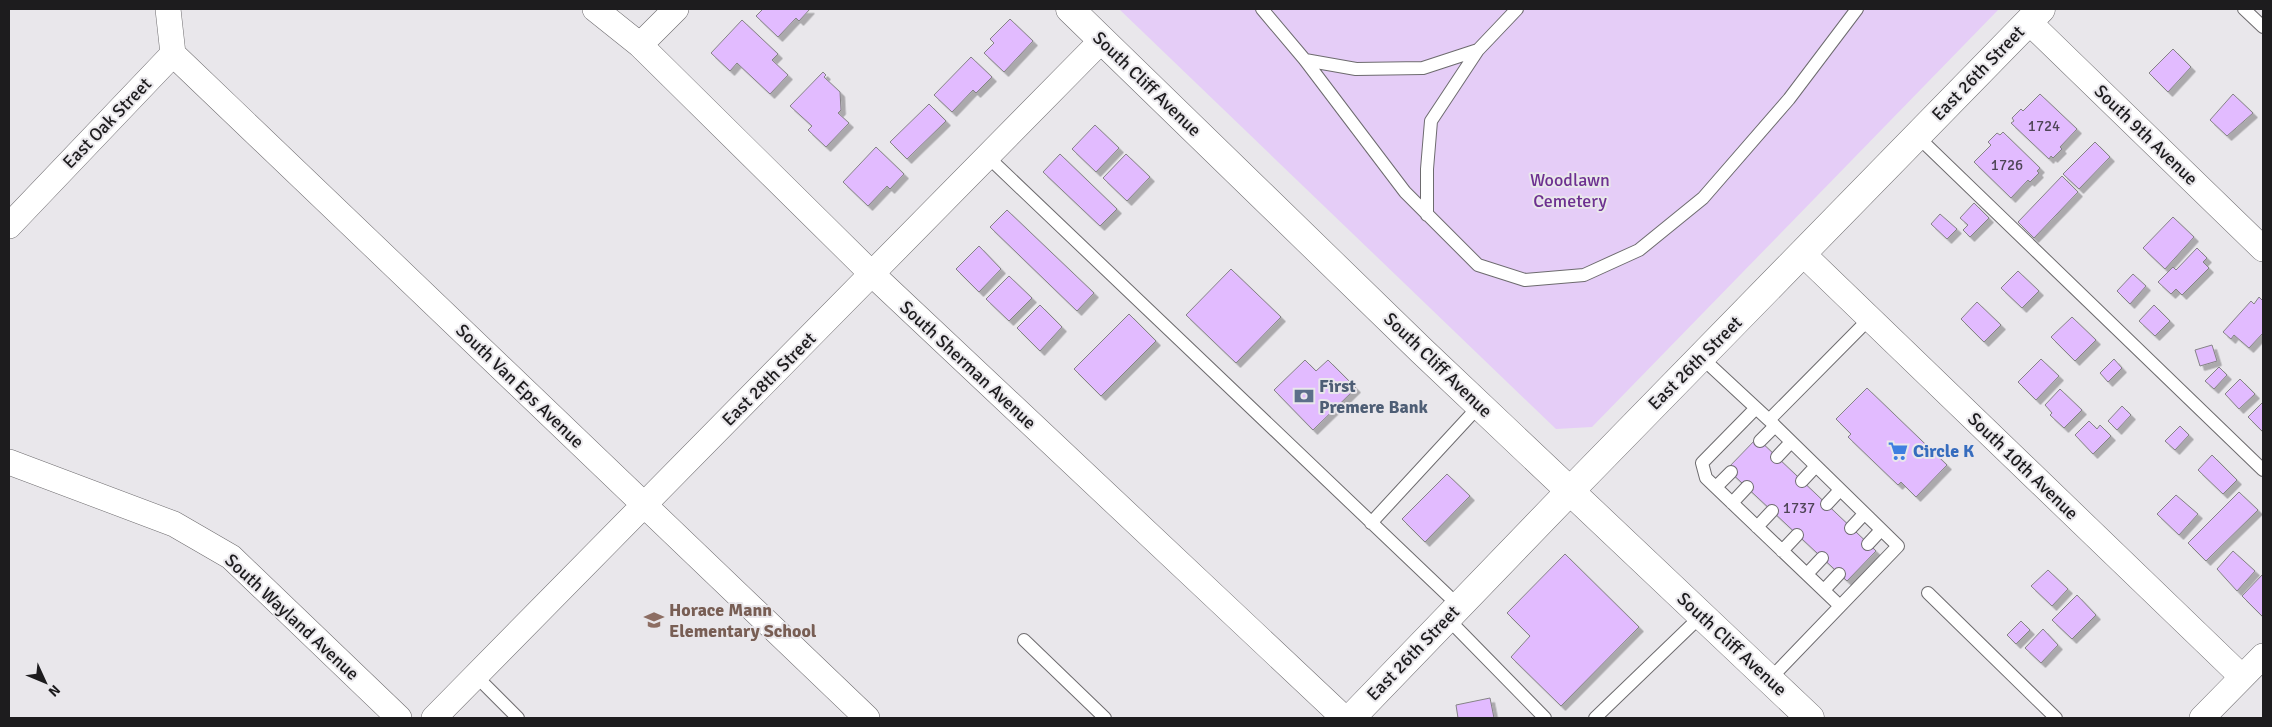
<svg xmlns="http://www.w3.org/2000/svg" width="2272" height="727" viewBox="0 0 2272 727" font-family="Signika,sans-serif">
<defs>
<filter id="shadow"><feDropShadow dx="4.5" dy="4.5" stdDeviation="0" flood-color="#0004"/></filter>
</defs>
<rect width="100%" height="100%" fill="#e9e7eb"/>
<path fill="#e5cdf7" d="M1119 9H1999L1592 427 1556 429Z"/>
<path fill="#e2bbff" stroke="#858386" filter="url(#shadow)" d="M763 9H810L799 21 796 18 778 37 756 16Z
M1010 19 1033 41 1004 72 984 53 994 43 990 39Z
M742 20 778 54 772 60 788 75 770 94 737 63 730 71 711 53Z
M2173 49 2191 67 2168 92 2149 73Z
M971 57 992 77 976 93 973 90 952 112 934 95Z
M823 72 826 75 824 77 840 92 841 110 838 113 849 123 826 147 808 130 812 126 790 106Z
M2040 94 2077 129 2060 147 2062 149 2053 158 2051 156 2049 159 2011 123 2014 121 2012 118 2021 109 2023 111Z
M2233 94 2253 113 2227 136 2210 120Z
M929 104 946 121 907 159 890 142Z
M1095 125 1119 148 1096 172 1072 149Z
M2003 132 2040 168 2037 171 2039 173 2030 182 2028 180 2011 198 1974 162 1991 145 1988 142 1997 133 2000 135Z
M2095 142 2110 157 2079 189 2063 174Z
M876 147 904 174 890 189 887 186 868 206 843 182Z
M1060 154 1117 209 1100 226 1043 172Z
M1126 154 1150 177 1127 201 1103 178Z
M2062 176 2078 192 2034 238 2018 222Z
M1974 203 1989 218 1970 237 1963 230 1968 225 1960 218Z
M1007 210 1094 293 1077 311 990 227Z
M1940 214 1957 229 1947 239 1931 224Z
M2173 217 2194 237 2165 269 2143 248Z
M979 246 1001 269 979 292 956 269Z
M2197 248 2207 258 2203 262 2209 268 2182 295 2176 289 2171 294 2158 282 2173 267 2176 270Z
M1231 269 1281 317 1236 363 1186 315Z
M2018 271 2039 291 2022 308 2001 288Z
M2133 274 2146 286 2130 304 2117 291Z
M1009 276 1032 298 1009 321 986 299Z
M2259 297 2263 301V333L2249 348 2234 335 2231 339 2223 332 2251 301 2254 304Z
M1977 302 2001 325 1984 342 1961 319Z
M1040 305 1062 327 1040 351 1017 328Z
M2154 305 2170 321 2155 336 2139 321Z
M1129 314 1156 341 1101 396 1074 369Z
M2072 317 2096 340 2075 361 2051 337Z
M2212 345 2217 361 2200 366 2195 350Z
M2041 359 2059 376 2036 400 2018 382Z
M2114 359 2122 368 2108 382 2100 373Z
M1305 360 1316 371 1328 360 1356 388 1313 430 1274 390Z
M2219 367 2227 375 2214 389 2205 381Z
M2240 379 2255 394 2239 409 2225 394Z
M1867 388 1947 465 1916 497 1901 482 1898 485 1848 437 1851 434 1836 419Z
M2060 389 2082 410 2064 428 2050 415 2052 413 2045 405Z
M2263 402V432L2248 417Z
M2122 406 2131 415 2117 430 2108 421Z
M2089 421 2097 429 2100 425 2111 436 2093 454 2075 435Z
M2180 426 2189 435 2175 450 2165 441Z
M1757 438 1876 551 1847 581 1727 469Z
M2212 455 2237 480 2223 494 2198 470Z
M1447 474 1470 496 1425 542 1402 519Z
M2239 492 2258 510 2206 561 2188 543Z
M2176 495 2198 514 2179 535 2157 514Z
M2233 551 2255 571 2237 591 2217 569Z
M1565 554 1639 627 1561 706 1511 657 1530 636 1507 613Z
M2048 570 2068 589 2052 606 2031 586Z
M2263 574V617L2242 596Z
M2077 595 2096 615 2072 639 2052 620Z
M2021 621 2030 630 2016 644 2007 635Z
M2043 629 2058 645 2041 663 2025 648Z
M1490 698 1494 718H1458L1456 705Z"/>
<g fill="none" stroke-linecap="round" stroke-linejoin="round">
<defs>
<path id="lane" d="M1262 9 1305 60 1405 192 1478 265 1525 280 1584 275 1639 250 1703 198 1789 99 1857 9
M2244 9 2263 27
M1305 60 1356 69 1423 68 1478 50 1517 9
M1917 136 2263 470
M988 157 1459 606
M1427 215V169L1431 121 1478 50
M1701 357 1769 420 1870 318
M1756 408 1702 463 1706 478 1840 606
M1769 420 1898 546 1769 680
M1760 441 1775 426
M1777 457 1791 442
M1802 481 1816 466
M1716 487 1731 472
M1732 503 1747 487
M1827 504 1840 490
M1371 523 1480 405
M1757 527 1772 511
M1851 528 1864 514
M1868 544 1881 530
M1782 551 1797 535
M1807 574 1822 558
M1824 590 1839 574
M1928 593 2056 718
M1447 618 1545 718
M1024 640 1105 718
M476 676 518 718
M1595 718 1701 616"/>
<path id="street" d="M595 9 640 45 872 274 1344 718
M2029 22 2263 249
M640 45 676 9
M173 54 867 718
M9 226 173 54 168 9
M1803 254 2242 677
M9 462 174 524 231 557 399 718
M434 718 1102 40
M2202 718 2263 656"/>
<path id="secondary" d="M1070 9 1422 351 1810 718
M1351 718 1570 491 2041 9"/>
</defs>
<use href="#lane" stroke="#6d6b6e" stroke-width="14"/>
<use href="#street" stroke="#6d6b6e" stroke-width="26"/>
<use href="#secondary" stroke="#6d6b6e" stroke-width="29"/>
<use href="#lane" stroke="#fff" stroke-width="12"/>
<use href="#street" stroke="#fff" stroke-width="25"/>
<use href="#secondary" stroke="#fff" stroke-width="28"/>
</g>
<defs>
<symbol id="bank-bare" viewBox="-9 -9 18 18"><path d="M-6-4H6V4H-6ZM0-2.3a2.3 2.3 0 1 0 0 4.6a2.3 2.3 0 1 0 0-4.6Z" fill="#5c6f8a" stroke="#e9e7eb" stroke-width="2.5" paint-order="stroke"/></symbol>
<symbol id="supermarket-bare" viewBox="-9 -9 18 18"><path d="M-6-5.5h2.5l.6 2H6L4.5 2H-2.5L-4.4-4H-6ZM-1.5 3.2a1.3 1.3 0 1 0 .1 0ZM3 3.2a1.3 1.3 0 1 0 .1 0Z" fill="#3f7fe0" stroke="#e9e7eb" stroke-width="2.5" paint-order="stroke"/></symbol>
<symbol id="school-bare" viewBox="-9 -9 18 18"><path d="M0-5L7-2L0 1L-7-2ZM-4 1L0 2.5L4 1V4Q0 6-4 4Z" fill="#8d6e63" stroke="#e9e7eb" stroke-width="2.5" paint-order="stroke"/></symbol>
</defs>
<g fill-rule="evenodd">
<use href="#bank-bare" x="1290" y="382" width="28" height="28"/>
<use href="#supermarket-bare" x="1884" y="437" width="28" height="28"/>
<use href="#school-bare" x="640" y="606" width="28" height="28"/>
</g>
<g text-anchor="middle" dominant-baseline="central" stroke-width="4" stroke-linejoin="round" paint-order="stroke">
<g font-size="15" fill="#4e4456">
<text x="2044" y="126">1724</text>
<text x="2007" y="165">1726</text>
<text x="1799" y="508">1737</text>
</g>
<g font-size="18" fill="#1d1c1e" stroke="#e9e7eb">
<text transform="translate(1978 73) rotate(-46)">East 26th Street</text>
<text transform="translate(1147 84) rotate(44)">South Cliff Avenue</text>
<text transform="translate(107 123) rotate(-46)">East Oak Street</text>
<text transform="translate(2146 135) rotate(44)">South 9th Avenue</text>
<text transform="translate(1695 363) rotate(-45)">East 26th Street</text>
<text transform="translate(968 365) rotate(43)">South Sherman Avenue</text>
<text transform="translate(1438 365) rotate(44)">South Cliff Avenue</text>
<text transform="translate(769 379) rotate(-45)">East 28th Street</text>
<text transform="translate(520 386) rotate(44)">South Van Eps Avenue</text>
<text transform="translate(2023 466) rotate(44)">South 10th Avenue</text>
<text transform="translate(292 617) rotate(43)">South Wayland Avenue</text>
<text transform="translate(1732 644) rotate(43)">South Cliff Avenue</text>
<text transform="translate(1413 653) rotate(-46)">East 26th Street</text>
</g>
<g font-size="18" fill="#6d3090" stroke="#e9e7eb">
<text x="1570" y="180">Woodlawn<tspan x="1570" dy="21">Cemetery</tspan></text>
</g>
<g font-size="18" font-weight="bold" fill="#4e5e75" stroke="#e9e7eb" text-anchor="start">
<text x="1319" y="386">First<tspan x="1319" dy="21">Premere Bank</tspan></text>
</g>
<g font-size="18" font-weight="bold" fill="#366cbe" stroke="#e9e7eb" text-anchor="start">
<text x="1913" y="451">Circle K</text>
</g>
<g font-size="18" font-weight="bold" fill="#785e54" stroke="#e9e7eb" text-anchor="start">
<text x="669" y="610">Horace Mann<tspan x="669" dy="21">Elementary School</tspan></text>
</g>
</g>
<rect width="2272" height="727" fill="none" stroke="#1d1c1e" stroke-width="20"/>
<g transform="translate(45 682) rotate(134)" stroke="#e9e7eb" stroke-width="4" paint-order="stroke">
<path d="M0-4L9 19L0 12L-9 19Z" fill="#1d1c1e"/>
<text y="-8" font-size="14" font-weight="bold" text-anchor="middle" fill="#1d1c1e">N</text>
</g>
</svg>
